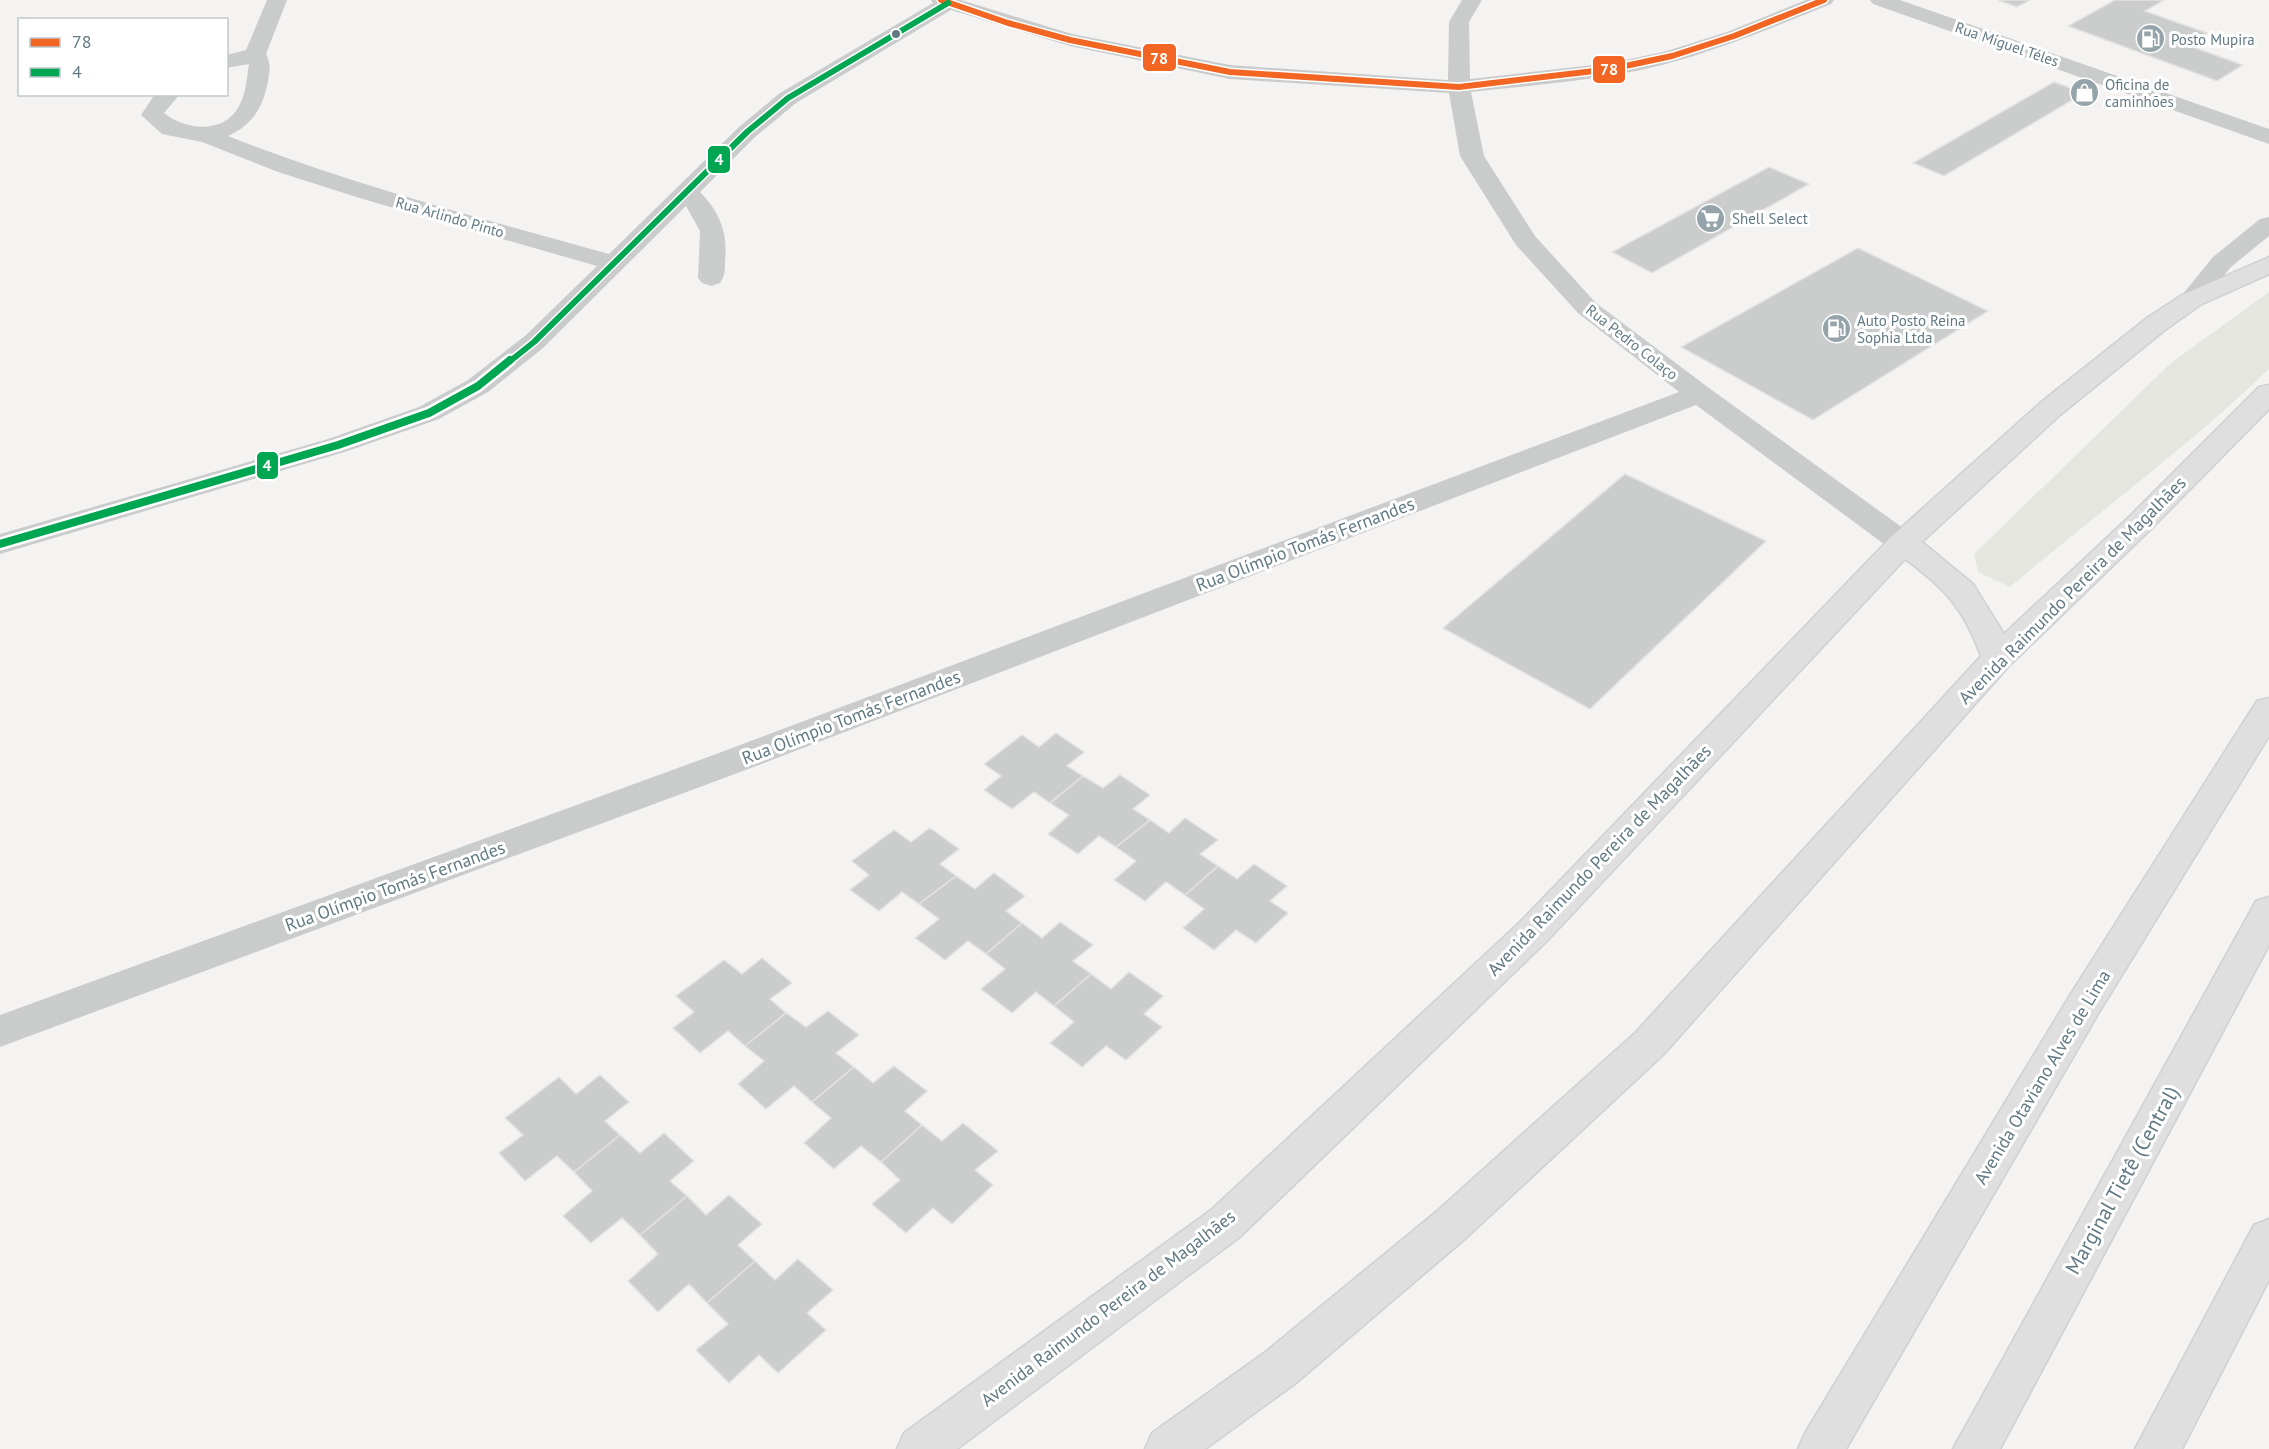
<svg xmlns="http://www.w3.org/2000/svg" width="2269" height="1449" viewBox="0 0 2269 1449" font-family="'PT Sans',sans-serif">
<rect width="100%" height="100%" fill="#f4f3f1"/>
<path fill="#e4e6df" d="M2269 292V369C2188 447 2096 514 2010 587L1978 572 1974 554 2171 363Z"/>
<path fill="#cbcdcd" stroke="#e3e2e1" stroke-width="1.5" d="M1998 0H2030L2017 7Z
M2115 0H2164L2145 11 2207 33 2187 45 2243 65 2217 81 2068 26Z
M2054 82 2084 93 1944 176 1913 163Z
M1769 167 1809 184 1652 273 1612 252Z
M1858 248 1988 311 1813 420 1681 347Z
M1625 474 1766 541 1590 709 1443 628Z
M1056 733 1084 752 1067 766 1083 776 1050 803 1034 792 1012 809 984 790 1001 776 984 764 1022 735 1039 747Z
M1120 775 1150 795 1133 809 1150 820 1116 847 1099 836 1078 854 1048 834 1069 815 1050 803 1083 776 1103 788Z
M1185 818 1218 840 1200 854 1218 866 1185 895 1166 882 1145 901 1114 880 1136 861 1116 847 1150 820 1169 833Z
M930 828 959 849 940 864 956 876 919 904 902 892 879 911 850 890 869 875 852 861 894 830 911 842Z
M1254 864 1287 886 1270 901 1288 913 1256 943 1236 930 1214 950 1183 928 1204 909 1185 895 1218 866 1237 879Z
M994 873 1025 896 1006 911 1022 923 986 954 968 941 945 960 915 938 939 919 919 904 956 876 975 889Z
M1060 922 1093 945 1073 961 1091 974 1054 1006 1036 992 1012 1013 981 989 1005 969 986 954 1022 923 1042 938Z
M762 958 792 983 770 999 786 1013 745 1046 728 1031 700 1053 673 1028 694 1012 676 996 724 960 742 974Z
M1129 972 1163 996 1144 1014 1162 1027 1126 1060 1106 1046 1082 1067 1050 1043 1074 1022 1054 1006 1091 974 1111 989Z
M828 1011 859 1035 836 1053 854 1067 812 1102 794 1086 766 1109 738 1084 764 1061 745 1046 786 1013 806 1027Z
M894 1066 927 1091 905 1111 922 1125 881 1162 861 1146 834 1169 804 1143 831 1118 812 1102 854 1067 873 1083Z
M600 1075 629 1102 605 1121 620 1135 574 1172 557 1156 525 1181 499 1153 523 1135 505 1118 559 1077 576 1094Z
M963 1123 998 1151 975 1170 993 1185 952 1224 933 1208 906 1233 872 1204 900 1180 881 1162 922 1125 942 1141Z
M664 1133 694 1161 670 1181 687 1196 640 1235 622 1218 591 1243 563 1216 592 1191 574 1172 620 1135 640 1153Z
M729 1195 762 1224 738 1245 755 1261 707 1303 689 1284 658 1312 628 1281 658 1254 640 1235 687 1196 706 1215Z
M798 1259 833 1290 807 1313 826 1330 778 1373 759 1355 729 1383 696 1350 728 1324 707 1303 755 1261 775 1280Z"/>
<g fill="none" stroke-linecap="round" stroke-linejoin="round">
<defs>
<path id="major" d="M2269 257V274L2200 305 2165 330 2060 415 1922 542 1973 584 2004 634 2130 516 2259 387 2269 385V409L2150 530 2009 666 1663 1055 1466 1238 1296 1383 1205 1449H1145L1152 1433 1264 1353 1436 1212 1635 1033 1981 656C1964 609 1945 588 1905 559L1547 941 1241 1236 957 1449H897L904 1433 1211 1210 1521 921 1892 536 2040 403 2147 318 2182 295Z"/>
<path id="highway" d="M2269 698V736L2098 1014 1846 1449H1798L1805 1433 2072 992 2257 701Z
M2269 897V945L2000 1449H1953L2256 901Z
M2269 1219V1280L2182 1449H2135L2254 1225Z"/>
</defs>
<use href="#major" stroke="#cfd0cf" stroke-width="3"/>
<use href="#highway" stroke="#d0d0d0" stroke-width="3"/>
<path fill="#cacccc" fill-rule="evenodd" d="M267 0H287L266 54C271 64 270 70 268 81 263 108 253 124 228 136 352 185 481 218 609 254L739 127 780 93 933 3 931 0H961L1072 34 1230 65 1448 80 1449 22 1462 0H1482L1469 22 1470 79 1611 63 1667 51 1727 32 1806 0H1834L1831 4C1781 24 1732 45 1680 60 1613 80 1541 84 1471 92L1484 156 1535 236 1596 303 1709 388 1914 536 1918 543 1914 550 1903 553 1892 550 1696 405 743 771 0 1047V1015L719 753 1679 392 1578 313 1516 245 1460 156 1449 93 1230 79 1070 46 951 10 796 103 755 137 700 192C720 212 728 233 725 261 725 269 725 276 720 283L711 286 702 283 698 278 700 231 686 206 543 348 488 392 439 419 348 451 0 554V534L328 439 419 407 468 380 525 336 597 266 366 200 278 172 202 142 162 134 141 115 155 94H180L164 113C185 130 224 135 239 106 246 94 247 77 249 64L226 68V55L246 50Z
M1870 0H1900L2269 129V144L1873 4Z
M2269 217V236L2231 267 2200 305 2191 308 2182 305 2178 300 2213 257 2260 219Z"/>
<use href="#major" fill="#dfdfe0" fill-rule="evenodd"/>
<use href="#highway" fill="#dfdfe0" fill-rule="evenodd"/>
<defs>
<path id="bus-1" d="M941 0 1008 23 1070 40 1230 72 1459 87 1611 69 1672 56 1734 36 1824 0"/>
<path id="bus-2-far1" d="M509 362 534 342 747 132 788 98 948 3"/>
<path id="bus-2" d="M0 544 338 445 429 413 478 386 510 360"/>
</defs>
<use href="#bus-1" stroke="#fff" stroke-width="9"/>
<use href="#bus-2-far1" stroke="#fff" stroke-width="9"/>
<use href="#bus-2" stroke="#fff" stroke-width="13"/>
<use href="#bus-1" stroke="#f26522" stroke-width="6"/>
<use href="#bus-2-far1" stroke="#00a651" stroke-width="6"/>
<use href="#bus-2" stroke="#00a651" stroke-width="8"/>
</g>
<defs>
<symbol id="fuel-disc" viewBox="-11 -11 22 22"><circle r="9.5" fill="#95a4aa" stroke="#fff"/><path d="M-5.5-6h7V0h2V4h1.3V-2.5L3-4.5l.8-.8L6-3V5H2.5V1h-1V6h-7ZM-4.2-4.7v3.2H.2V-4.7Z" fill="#fff"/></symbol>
<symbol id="shop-disc" viewBox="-11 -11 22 22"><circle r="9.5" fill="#95a4aa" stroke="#fff"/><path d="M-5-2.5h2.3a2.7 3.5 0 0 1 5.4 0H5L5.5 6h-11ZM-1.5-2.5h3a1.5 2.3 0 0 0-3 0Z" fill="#fff"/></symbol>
<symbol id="supermarket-disc" viewBox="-11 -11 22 22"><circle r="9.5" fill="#95a4aa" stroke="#fff"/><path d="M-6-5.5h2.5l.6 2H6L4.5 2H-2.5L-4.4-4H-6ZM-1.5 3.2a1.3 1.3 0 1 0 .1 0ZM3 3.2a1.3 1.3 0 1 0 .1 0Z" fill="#fff"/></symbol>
</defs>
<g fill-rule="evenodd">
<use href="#fuel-disc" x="2134" y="22" width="33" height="33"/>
<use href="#shop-disc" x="2068" y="76" width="33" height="33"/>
<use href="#supermarket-disc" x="1694" y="202" width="33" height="33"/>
<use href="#fuel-disc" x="1820" y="312" width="33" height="33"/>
</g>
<circle fill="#627983" stroke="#fff" stroke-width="2" cx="896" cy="34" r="5"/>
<g text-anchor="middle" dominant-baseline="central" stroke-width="6" stroke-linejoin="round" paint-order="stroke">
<g font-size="15" fill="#627983" stroke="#fff" text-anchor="start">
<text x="2171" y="39">Posto Mupira</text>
<text x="2105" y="84">Oficina de<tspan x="2105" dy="17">caminhões</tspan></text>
<text x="1732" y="218">Shell Select</text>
<text x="1857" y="320">Auto Posto Reina<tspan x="1857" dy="17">Sophia Ltda</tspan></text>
</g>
<g font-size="15" fill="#627983" stroke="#fff">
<text transform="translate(2007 44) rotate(19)">Rua Miguel Téles</text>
<text transform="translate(450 217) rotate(16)">Rua Arlindo Pinto</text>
<text transform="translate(1632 342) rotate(38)">Rua Pedro Colaço</text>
</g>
<g font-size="18" fill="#627983" stroke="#fff">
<text transform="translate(1305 544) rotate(-21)">Rua Olímpio Tomás Fernandes</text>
<text transform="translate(2072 590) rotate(-45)">Avenida Raimundo Pereira de Magalhães</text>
<text transform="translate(851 717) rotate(-21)">Rua Olímpio Tomás Fernandes</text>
<text transform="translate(1599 860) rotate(-46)">Avenida Raimundo Pereira de Magalhães</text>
<text transform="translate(395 886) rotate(-20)">Rua Olímpio Tomás Fernandes</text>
<text transform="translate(2042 1077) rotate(-59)">Avenida Otaviano Alves de Lima</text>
<text transform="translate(1108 1308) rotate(-37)">Avenida Raimundo Pereira de Magalhães</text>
</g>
<g font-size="21" fill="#627983" stroke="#fff">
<text transform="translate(2122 1180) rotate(-61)">Marginal Tietê (Central)</text>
</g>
</g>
<g stroke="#fff" stroke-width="2">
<rect x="1142" y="43" width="35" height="29" rx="6" fill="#f26522"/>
<rect x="1592" y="55" width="34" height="29" rx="6" fill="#f26522"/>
<rect x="707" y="145" width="24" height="29" rx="6" fill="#00a651"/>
<rect x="256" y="451" width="23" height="29" rx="6" fill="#00a651"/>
</g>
<g font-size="16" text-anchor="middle" font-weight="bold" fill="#fff">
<text x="1159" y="64">78</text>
<text x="1609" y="75">78</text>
<text x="719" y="165">4</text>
<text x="267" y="471">4</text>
</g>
<rect x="18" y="18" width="210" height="78" fill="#ffffff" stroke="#c0c9cd" stroke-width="1.5"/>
<rect x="30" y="38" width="30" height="9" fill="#f26522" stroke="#c0c9cd" stroke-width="1.5"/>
<text x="72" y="48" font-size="18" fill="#627983">78</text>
<rect x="30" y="68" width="30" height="9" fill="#00a651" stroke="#c0c9cd" stroke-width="1.5"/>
<text x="72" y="78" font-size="18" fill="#627983">4</text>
</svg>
